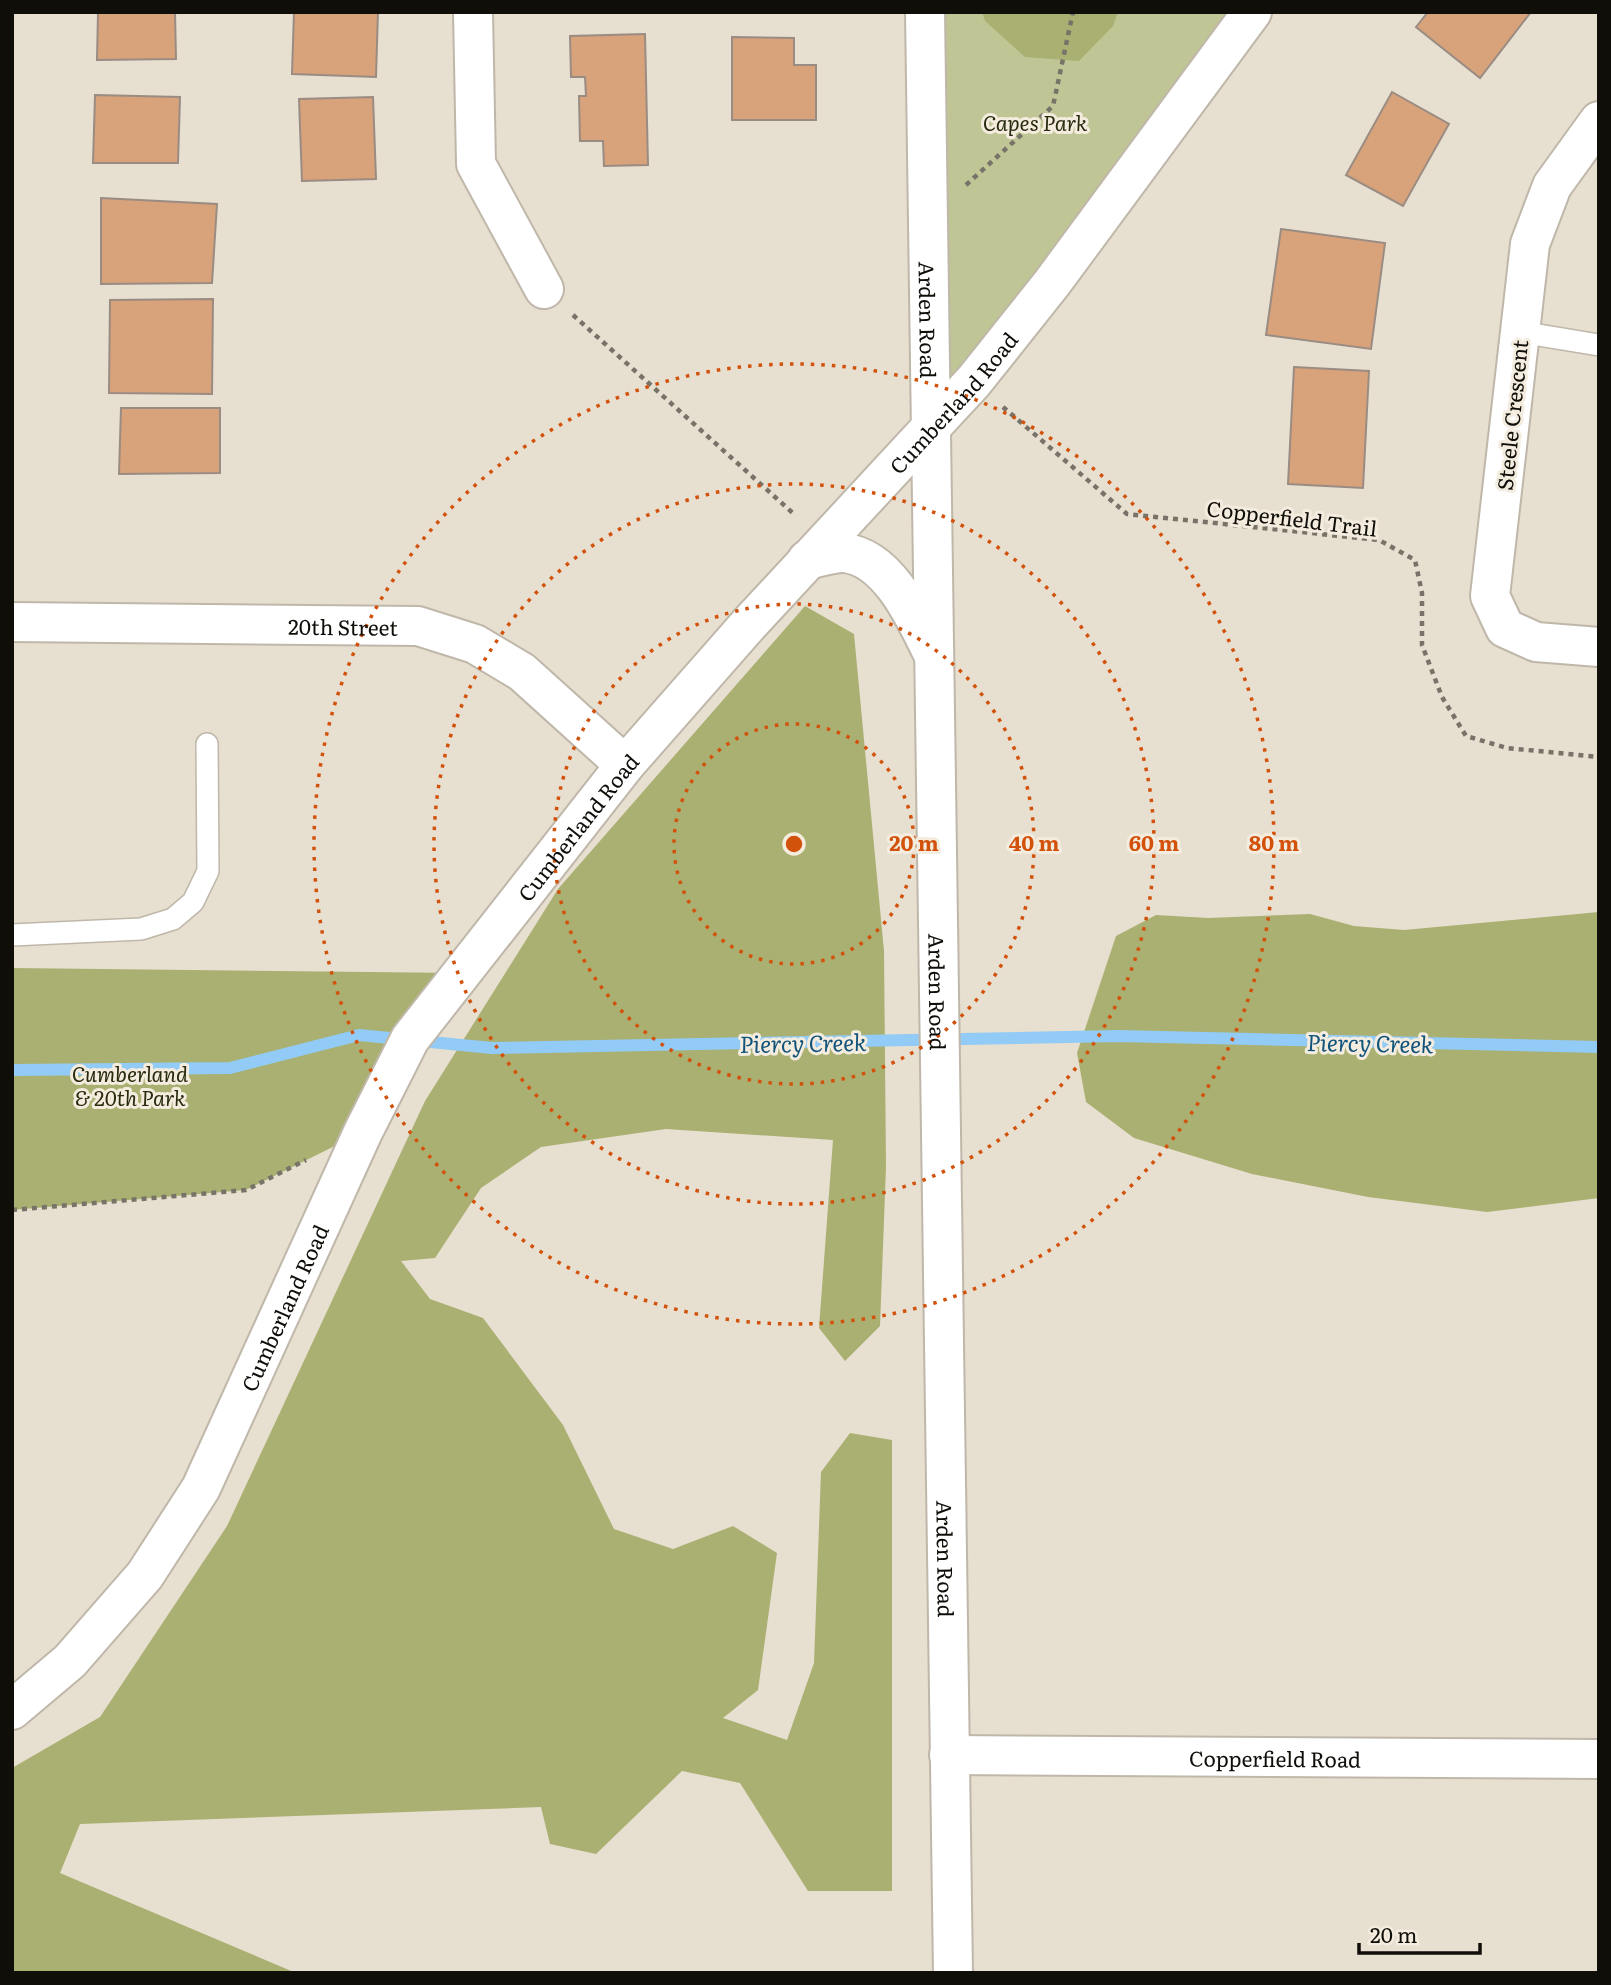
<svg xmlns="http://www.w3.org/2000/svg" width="1611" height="1985" viewBox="0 0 1611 1985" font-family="Literata,serif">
<rect width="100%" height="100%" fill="#e7dfd0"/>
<path fill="#c0c595" d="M925 12H1252L929 428Z"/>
<path fill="#aab071" d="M982 12H1118L1113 26 1079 61 1025 57 985 21Z
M805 606 854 634 884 951 886 1167 880 1326 845 1361 819 1328 833 1140 666 1129 541 1147 481 1188 435 1258 401 1261 430 1299 483 1318 563 1425 614 1529 673 1549 733 1526 777 1553 758 1690 723 1718 787 1740 814 1663 821 1472 850 1433 892 1440V1891H808L740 1783 682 1771 596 1854 550 1844 541 1807 80 1824 60 1873 296 1973H12V1768L100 1717 227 1526 425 1101 558 889Z
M1599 912V1198L1487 1212 1368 1197 1252 1174 1134 1138 1086 1102 1077 1053 1116 936 1156 915 1208 918 1310 914 1354 926 1404 930Z
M12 968 460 973 363 1132 246 1190 12 1210Z"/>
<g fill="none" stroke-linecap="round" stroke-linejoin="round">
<path stroke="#92cbf5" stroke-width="12" d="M12 1070 230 1068 359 1035 492 1048 1118 1036 1599 1047"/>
</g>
<path fill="#d8a27a" stroke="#9a8c83" stroke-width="2" d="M98 12H175L176 59 97 60Z
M294 12H378L376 77 292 74Z
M1428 12H1531L1480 78 1416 27Z
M645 34 648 165 604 166 603 141H580L579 96H586L585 77H571L570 36Z
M732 37 794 38V65H816V120H732Z
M1392 92 1449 124 1403 206 1346 175Z
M95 95 180 97 178 163H93Z
M373 97 376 179 302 181 299 99Z
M101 198 217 204 212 283 101 284Z
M1281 229 1385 243 1371 349 1266 335Z
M213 299 212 394 109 393 110 300Z
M1294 367 1369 371 1363 488 1288 484Z
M121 408H220V473L119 474Z"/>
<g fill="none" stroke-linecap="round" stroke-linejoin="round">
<defs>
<path id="lane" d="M1520 332 1599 345
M12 935 141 929 173 919 193 902 208 871 207 744"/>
<g id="street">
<path d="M473 12 476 164 544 289"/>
<path id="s1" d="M925 12 953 1973"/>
<path d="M1599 121 1552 186 1530 244 1490 596 1505 628 1536 642 1599 647"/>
<path id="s2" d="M12 622 418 626 475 644 522 672 625 765"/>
<path id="s3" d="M949 1755 1599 1759"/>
</g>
<g id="secondary">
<path d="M807 560C818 558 834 552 845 553 889 558 915 618 932 652"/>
<path id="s4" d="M12 1710 70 1661 145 1575 201 1488 363 1132 410 1039 625 765 748 625 974 381 1052 283 1252 12"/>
</g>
</defs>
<use href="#lane" stroke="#bfb7a9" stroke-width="24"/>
<use href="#street" stroke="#bfb7a9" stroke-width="42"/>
<use href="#secondary" stroke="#bfb7a9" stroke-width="42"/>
<path stroke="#787369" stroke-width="4.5" stroke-dasharray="5 5" stroke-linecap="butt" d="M966 185 1053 106 1073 12
M573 315 795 515
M1003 407 1127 514 1379 540 1415 560 1422 593V645L1442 697 1466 736 1507 748 1599 757
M12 1210 246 1190 306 1160"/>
<use href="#lane" stroke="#fff" stroke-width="21"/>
<use href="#street" stroke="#fff" stroke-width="38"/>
<use href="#secondary" stroke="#fff" stroke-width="38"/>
</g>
<g fill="none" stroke="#d2520c" stroke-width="3.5" stroke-dasharray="3.5 7">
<circle cx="794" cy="844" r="120"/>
<circle cx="794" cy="844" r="240"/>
<circle cx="794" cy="844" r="360"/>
<circle cx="794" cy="844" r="480"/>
</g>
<g text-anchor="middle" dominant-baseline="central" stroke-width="6" stroke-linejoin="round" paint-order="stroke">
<g font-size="21" font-style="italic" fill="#292b0f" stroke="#f4ecde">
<text x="1035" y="121">Capes Park</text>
<text x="130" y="1072">Cumberland<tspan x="130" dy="24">&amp; 20th Park</tspan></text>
</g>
<g font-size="21" fill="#100e09" stroke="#f4ecde">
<text stroke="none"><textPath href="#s1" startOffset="308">Arden Road</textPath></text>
<text stroke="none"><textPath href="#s4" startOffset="1626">Cumberland Road</textPath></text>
<text transform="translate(1511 415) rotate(-84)">Steele Crescent</text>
<text transform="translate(1292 517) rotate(7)">Copperfield Trail</text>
<text stroke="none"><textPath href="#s2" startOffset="331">20th Street</textPath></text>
<text stroke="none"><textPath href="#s4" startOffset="1059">Cumberland Road</textPath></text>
<text stroke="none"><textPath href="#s1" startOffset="980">Arden Road</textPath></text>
<text stroke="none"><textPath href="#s4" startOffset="492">Cumberland Road</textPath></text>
<text stroke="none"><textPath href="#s1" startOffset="1547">Arden Road</textPath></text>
<text stroke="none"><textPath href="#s3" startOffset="326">Copperfield Road</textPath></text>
</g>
<g font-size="23" font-style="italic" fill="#11537b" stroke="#f4ecde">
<text transform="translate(803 1042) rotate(-1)">Piercy Creek</text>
<text transform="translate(1370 1042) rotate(1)">Piercy Creek</text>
</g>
</g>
<circle cx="794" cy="844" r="10" fill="#d2520c" stroke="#f4ecde" stroke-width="3.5"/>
<g font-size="21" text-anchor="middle" font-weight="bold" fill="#d2520c" stroke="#f4ecde" stroke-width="6" stroke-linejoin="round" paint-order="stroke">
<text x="914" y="851">20 m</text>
<text x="1034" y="851">40 m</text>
<text x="1154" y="851">60 m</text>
<text x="1274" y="851">80 m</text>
</g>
<rect width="1611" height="1985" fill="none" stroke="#100e09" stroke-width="28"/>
<path d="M1359 1943v10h121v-10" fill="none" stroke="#100e09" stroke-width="3.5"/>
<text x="1370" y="1943" font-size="21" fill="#100e09" stroke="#f4ecde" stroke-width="5" paint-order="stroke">20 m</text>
</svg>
